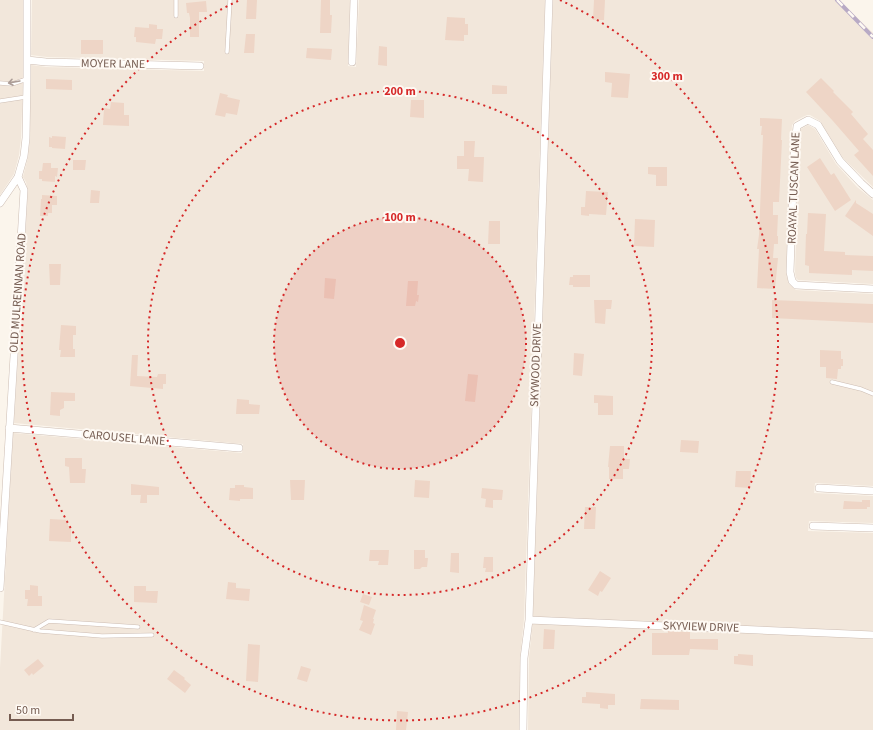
<svg xmlns="http://www.w3.org/2000/svg" width="873" height="730" viewBox="0 0 873 730" font-family="'Source Sans 3',sans-serif">
<rect width="100%" height="100%" fill="#fbf5ec"/>
<path fill="#f2e7db" d="M0 0H23V79L21 138 19 155 14 174 0 195Z
M32 0H350L348 66 356 67 359 0H545L524 619 520 658 519 730H0V668L13 433 242 453 243 444 14 423 28 191 26 182 23 177 28 157 30 139 31 65 46 67 204 71V61L47 57 31 55Z
M553 0H839L873 33V187L843 158 820 121 810 115H807L795 121 792 125 790 156 786 272 789 284 796 290 873 294V486L815 483 814 493 873 496V523L809 521 808 531 873 533V730H528L529 658 533 620Z
M808 125 815 129 836 164 857 187 873 200V284L798 280 796 278 795 272 799 156 801 129Z"/>
<path fill="#eed5c6" d="M247 0H257L256 19H246Z
M321 0H330V15H332L331 33H320Z
M594 0H605L604 20H593Z
M206 1 207 12H199V37H190V18L189 13H187L186 3Z
M447 17 465 18V24H468V35H464V41L445 40Z
M149 24 157 25V29H163L162 39H156L155 44 136 42V37H134L135 27 149 28Z
M246 34H255L254 53H244Z
M81 40H103V54H81Z
M379 46 387 47V66L378 65Z
M307 48 332 49 331 60 306 58Z
M605 72 630 74 628 98 611 97 612 83 605 82Z
M821 78 834 91 833 92 853 112 851 114 868 134 863 139 873 150V176L854 155 859 151 833 121 806 92Z
M46 79 72 80V90L46 89Z
M492 85 507 86V94H492Z
M220 93 228 95 227 97 240 100 237 115 226 113 225 117 215 115Z
M411 100H424V118L410 117Z
M111 102 124 103V115H129V126L103 125 104 108 110 109Z
M760 118 782 119 781 140H782L779 202H773V215H778L777 236H778V244H774L773 258H778L775 289 757 288 759 249H757L759 235 763 135H761L762 126H760Z
M52 136 66 137 65 149 52 148V147H49V137L52 138Z
M464 141H475L474 157H484L483 182 468 181 469 169H457V156H464Z
M820 158 831 175 834 173 851 200 835 211 807 167Z
M73 160H86L85 170H73Z
M43 163H51V168H58L57 177 55 176V182L42 181V179H39V171H42Z
M648 167H667V186H656V175L648 174Z
M91 190 100 191 99 203H90Z
M586 191 608 192 606 215 589 214V216L581 215V207H585Z
M42 195 57 196V205H52V213H48V216H40L41 199H42Z
M856 200V203L873 214V236L845 216Z
M808 213 826 214 824 251 845 252V255L873 256V271L852 270V275L809 273V266L805 265 806 234H807Z
M635 219 655 220 654 247 634 246Z
M489 221H500V244H488Z
M49 264H61L60 285H50Z
M573 275H590V287H573V285H569L570 277H573Z
M325 278 336 279 334 299 324 298Z
M408 281H418L417 295H419L418 302 416 301 415 306H406Z
M594 300H612L611 309H606L605 324 595 323Z
M772 300 873 304V323L772 318Z
M61 325 76 326V335H73V349H75V357H60L61 350H59Z
M820 350 841 351V359H843V366H841V369H838L837 379 826 378V367H820Z
M574 353 584 354 582 376 573 375Z
M132 355H138L137 376 157 377 158 374H166V384H163V389L130 386Z
M468 374 478 375 475 402 465 401Z
M51 392 75 393V401H64V408L60 410V416L50 415Z
M594 395 613 396V415H598V403H594Z
M237 399 249 400V404L260 405 259 414H236Z
M681 440 699 441 698 453 680 452Z
M610 446H624V459H630L629 469H623V479H609V467H608Z
M65 458H82V469H86L85 483H70L69 467 65 466Z
M736 471H751L750 488 735 487Z
M290 480H305L304 500H291Z
M415 480 430 481 429 498 414 497Z
M131 484 159 487V495H147V503H140L141 495H131Z
M235 485H244V487L253 488V499H240V501L229 500 230 488H235Z
M482 488 503 490 502 500H493V508L485 507 486 499 481 498Z
M862 500H870V507H867V509H843L844 501 862 502Z
M585 507H596L595 529H584Z
M50 519 68 520V526H71V542L49 541Z
M370 550H389L388 565H378L379 561H369Z
M414 550H425V558H428L427 567H422L420 569H414Z
M451 553H459V573L450 572Z
M484 557H493V572H485L486 568H483Z
M600 571 611 578 602 592 600 591 598 596 588 590Z
M228 582 236 583V588L250 589 249 601 226 599Z
M30 585 38 586V596H42V606H27L28 599H25V590H30Z
M134 586H146V591H158L157 603 134 602Z
M363 594 372 597 369 605 360 602Z
M364 605 376 610 373 619H374L373 623 375 624 371 635 359 630 363 621 360 620Z
M544 629 555 630 554 649H543Z
M668 631 690 632V639H718V650L690 649 689 655H652V633H668Z
M248 644 260 645 258 682 246 681Z
M738 654 753 655V666L734 664V656H738Z
M38 659 44 666 33 675 32 673 29 676 24 670Z
M301 666 311 669 307 682 297 679Z
M174 670 185 678 184 679 191 685 185 693 167 679Z
M586 692 615 694V705H608V709L600 708V704L582 703V697H586Z
M641 699 679 700V710L640 709Z
M397 711 408 712 406 730H396Z"/>
<g fill="none" stroke-linecap="round" stroke-linejoin="round">
<defs>
<path id="service" d="M176 16V0
M227 52 230 0
M0 83 12 84 27 79
M0 101 26 97
M832 382 861 389 873 394
M0 622 40 631 102 636 152 635
M34 630 49 621 138 627"/>
<path id="minor" d="M27 60 46 62 200 66
M352 62 354 0
M873 194 861 183 840 161 818 125 808 120 797 126 794 156 790 272 792 281 796 285 873 289
M0 203 18 177 24 156 26 138 27 79V0
M9 428 239 448
M819 488 873 491
M813 526 873 528
M0 588 24 190 18 177
M529 620 873 635
M523 730 524 658 529 620 549 0"/>
</defs>
<use href="#service" stroke="#cdbdb3" stroke-width="4.5"/>
<use href="#minor" stroke="#cdbdb3" stroke-width="8"/>
<use href="#service" stroke="#fff" stroke-width="3.5"/>
<use href="#minor" stroke="#fff" stroke-width="7"/>
<defs>
<path id="rail" d="M837 0 873 37"/>
</defs>
<use href="#rail" stroke="#b8aac5" stroke-width="4"/>
<use href="#rail" stroke="#fef9f3" stroke-width="2.5" stroke-dasharray="8" stroke-linecap="butt"/>
</g>
<defs><path id="oneway-shaft" d="M-6 0H5M1.5-3L5.5 0L1.5 3" fill="none" stroke-width="1.6" stroke-linecap="round" stroke-linejoin="round"/></defs>
<use stroke="#ac9d97" href="#oneway-shaft" transform="translate(14 82) rotate(170)"/>
<circle cx="400" cy="343" r="126" fill="#d62828" fill-opacity=".12"/>
<g fill="none" stroke="#d62828" stroke-width="2" stroke-dasharray="2 4">
<circle cx="400" cy="343" r="126"/>
<circle cx="400" cy="343" r="252"/>
<path d="M560 0A378 378 0 1 1 240 0"/>
</g>
<g text-anchor="middle" dominant-baseline="central" stroke-width="4" stroke-linejoin="round" paint-order="stroke">
<g font-size="12" fill="#755c51" stroke="#fef9f3">
<text transform="translate(113 64) rotate(1)">MOYER LANE</text>
<text transform="translate(794 188) rotate(-88)">ROAYAL TUSCAN LANE</text>
<text transform="translate(18 293) rotate(-86)">OLD MULRENNAN ROAD</text>
<text transform="translate(536 365) rotate(-88)">SKYWOOD DRIVE</text>
<text transform="translate(124 438) rotate(5)">CAROUSEL LANE</text>
<text transform="translate(701 627) rotate(2)">SKYVIEW DRIVE</text>
</g>
</g>
<circle cx="400" cy="343" r="6" fill="#d62828" stroke="#fef9f3" stroke-width="2"/>
<g font-size="12" text-anchor="middle" font-weight="bold" fill="#d62828" stroke="#fef9f3" stroke-width="4" stroke-linejoin="round" paint-order="stroke">
<text x="667" y="80">300 m</text>
<text x="400" y="95">200 m</text>
<text x="400" y="221">100 m</text>
</g>
<path d="M10 714v6h63v-6" fill="none" stroke="#755c51" stroke-width="2"/>
<text x="16" y="714" font-size="12" fill="#755c51" stroke="#fef9f3" stroke-width="3" paint-order="stroke">50 m</text>
</svg>
